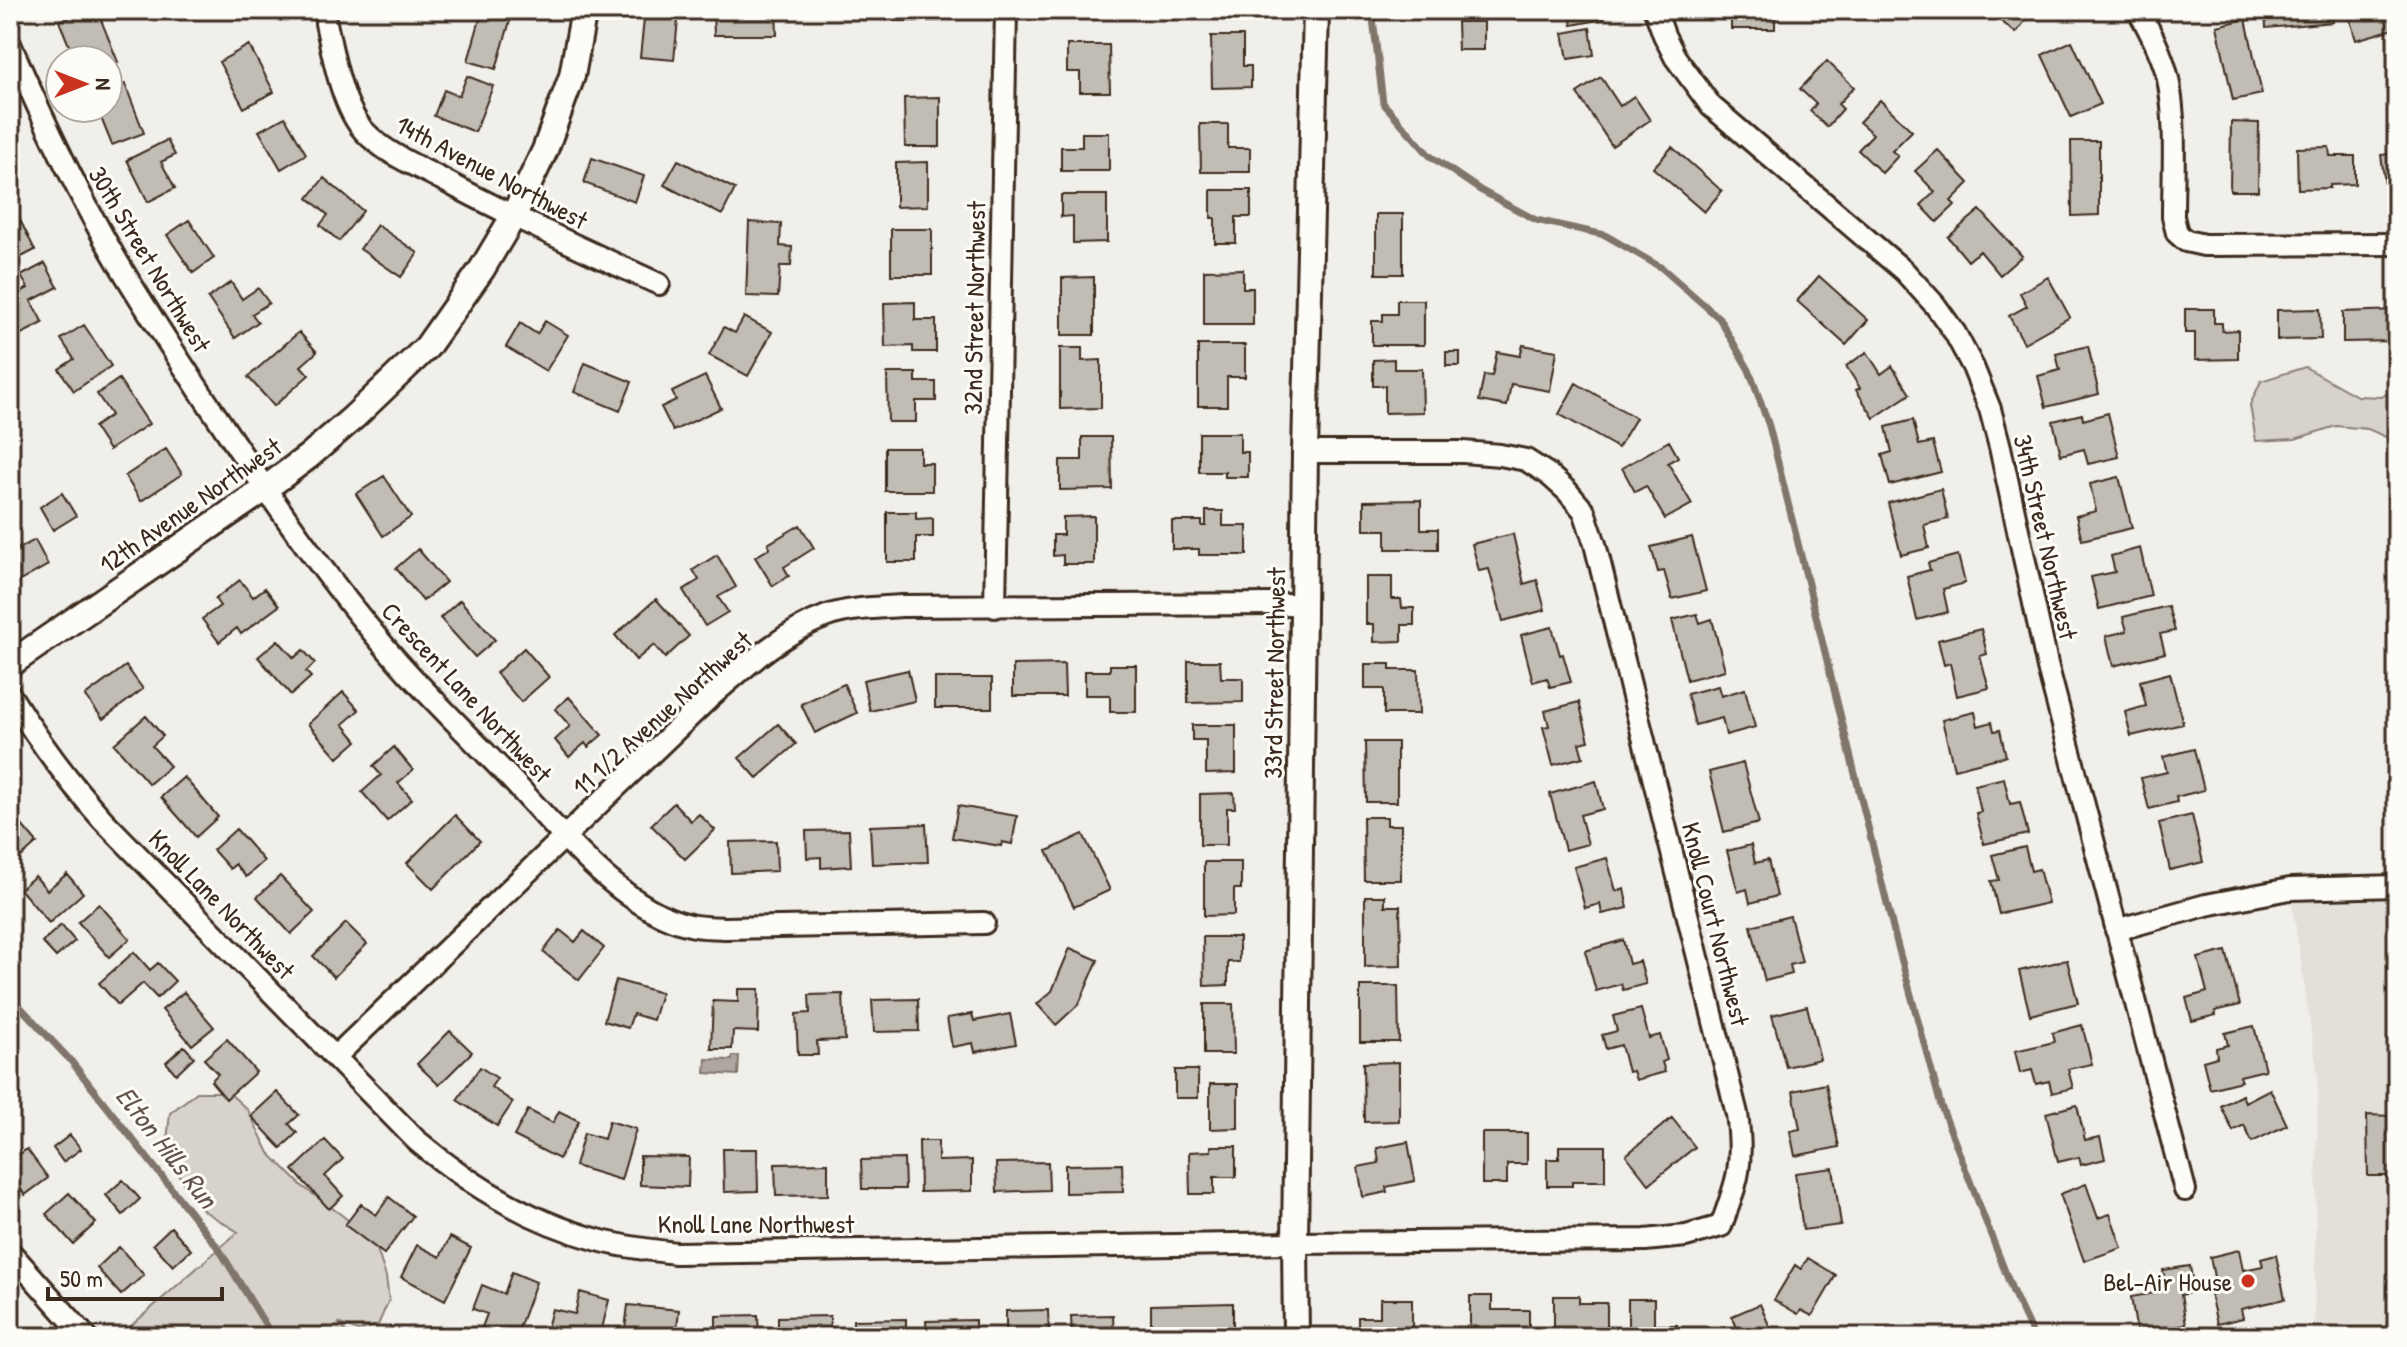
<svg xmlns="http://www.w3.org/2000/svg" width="2407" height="1347" viewBox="0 0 2407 1347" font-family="'Patrick Hand',sans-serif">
<rect width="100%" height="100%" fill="#f1efea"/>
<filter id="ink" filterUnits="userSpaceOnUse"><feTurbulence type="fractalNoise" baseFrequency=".0125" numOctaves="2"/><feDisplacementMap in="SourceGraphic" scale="16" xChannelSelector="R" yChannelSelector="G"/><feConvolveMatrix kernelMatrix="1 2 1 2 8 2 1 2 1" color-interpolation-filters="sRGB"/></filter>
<g filter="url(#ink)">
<path fill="#e3e0da" d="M2397 886V1337H2314L2318 1077 2290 889Z"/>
<path fill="#d7d2cc" stroke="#897e75" stroke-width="2" d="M2305 367 2357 396 2382 397 2397 386V442L2368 429 2336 426 2295 439 2256 441 2250 405 2261 381Z
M197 1092H228L248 1110 269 1153 302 1186 343 1216 375 1243 386 1277 389 1300 378 1325 358 1331 338 1323 346 1332 357 1337H139L131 1326 238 1232 204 1211 184 1185 166 1150 170 1113Z"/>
<path fill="#aea69f" stroke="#80746b" stroke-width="2" d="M733 1056H739L738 1075 705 1073 706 1059 732 1060Z"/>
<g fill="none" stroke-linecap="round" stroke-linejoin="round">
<path stroke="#80746b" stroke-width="7" d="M1372 10 1383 103 1430 156 1480 190 1536 220 1605 235 1662 268 1719 318 1749 370 1769 426 1894 932 1941 1106 2013 1292 2034 1337
M10 996 71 1061 219 1249 273 1337"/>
</g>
<path fill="#c1bcb4" stroke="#3b2a1e" stroke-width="2" d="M87 10H97L118 62 108 65V60H75L59 21Z
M645 10H679L674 60 640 57Z
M713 10H776L777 35H714Z
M804 10H867V13L804 14Z
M893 10H939L940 21H894Z
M1055 10H1101V13L1055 14Z
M1218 10H1252V16H1218Z
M1569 10H1603L1604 19 1572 25Z
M1731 10H1775V29H1731Z
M1987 10H2033L2016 33Z
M2265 10H2331L2333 22 2266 28Z
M2347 10H2397V28L2356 40Z
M482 12 510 21 496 69 468 61Z
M2246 19 2262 94 2233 100 2217 26Z
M1457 22H1484V50H1458Z
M1590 28 1594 55 1568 59 1563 33Z
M1211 36H1243V66H1251V87L1212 88Z
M2072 41 2101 104 2071 117 2042 55Z
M249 45 274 92 244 108 219 62Z
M1067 45H1109L1110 92H1080V72H1067Z
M1827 61 1854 87 1838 104 1843 109 1827 127 1810 111 1816 104 1800 89Z
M467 76 493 86 475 132 434 116 444 90 459 96Z
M1601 77 1620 106 1634 96 1650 120 1612 146 1577 93Z
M125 84 144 133 112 145 97 108H108V91Z
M940 97V147H905L904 98Z
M1880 100 1912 131 1892 151 1898 156 1882 173 1858 150 1873 134 1859 122Z
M285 117 306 154 281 169 259 131Z
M2231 122 2259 123 2258 191H2230Z
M1200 124H1228V148H1250V172H1201Z
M1082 133H1109V171H1061V147H1082Z
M167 140 175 155 161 162 175 188 148 202 127 160Z
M2071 141H2099V215L2072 216Z
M1672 147 1722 191 1704 212 1653 168Z
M2329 147 2330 156H2355V184L2330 185V188L2298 189 2297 148Z
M1938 150 1969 183 1951 201 1955 205 1937 222 1921 205 1935 192 1915 171Z
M2397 153V182L2385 184 2381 155Z
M592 158 644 176 635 202 584 183Z
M678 160 735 189 722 215 664 185Z
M928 162V206L896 207V163Z
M324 178 363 211 339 241 320 225 328 215 308 198Z
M1211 190H1251V217H1236V243H1215V218H1211Z
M1061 195H1107V242L1073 243V216L1061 217Z
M12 204 35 250 10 263V205Z
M1980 210 2022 256 2000 275 1980 251 1968 261 1948 237Z
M1376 214H1403V274H1376Z
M189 220 214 258 193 273 167 235Z
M749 222 781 224 780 246 792 247 791 266H780L778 297 746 296Z
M377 225 418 253 401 277 360 249Z
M891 229H932V275H891Z
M45 263 58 287 31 301 43 323 12 339 10 335V298L28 288 21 276Z
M1243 269V288H1253V325H1204V270Z
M1819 276 1868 320 1846 345 1797 301Z
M1094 277V335H1062V278Z
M2048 277 2070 317 2024 343 2009 316 2027 306 2020 293Z
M231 282 242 299 258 288 269 303 252 314 258 322 235 338 208 298Z
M1397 300H1424V345H1372V321H1383V314H1397Z
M915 302V320H936V352H913V346L885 347 884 303Z
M2185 309H2214V323H2222V331L2238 330V359L2195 360V333H2185Z
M2320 309 2321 339 2277 340V310Z
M2397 310V341L2343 342V312Z
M744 317 772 332 748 376 709 355 724 327 735 333Z
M545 321 568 335 546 371 506 347 520 323 537 334Z
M84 325 111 366 74 391 59 369 74 359 61 339Z
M299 332 317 352 301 366 309 375 274 406 248 377Z
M1198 345H1245V377H1227V406H1198Z
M1523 345 1557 351 1550 391 1511 384 1507 406 1479 401 1484 375 1492 376 1497 352 1520 356Z
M2088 346 2099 394 2046 407 2038 376 2060 370 2056 354Z
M1060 348H1082V361L1101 360V408L1060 409Z
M1446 352H1460V366H1446Z
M1867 352 1881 374 1892 366 1910 394 1874 418 1856 390 1860 388 1846 366Z
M1394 359V369H1422L1423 412 1385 413V386H1373V360Z
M585 363 632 382 620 411 574 392Z
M887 373H916V382H936V401H916V422H888Z
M705 376 721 408 673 431 661 407 676 400 672 392Z
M119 379 149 424 109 450 94 427 111 415 97 394Z
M1576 383 1636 418 1618 448 1559 414Z
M2108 413 2119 457 2088 464 2084 449 2061 455 2053 421 2082 414 2083 420Z
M1913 420 1919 445 1933 442 1941 472 1890 485 1882 455 1892 452 1886 427Z
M1199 433H1240V452H1248V477H1225V472H1199Z
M1082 437H1111L1112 489 1060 490V460H1082Z
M1669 441 1678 457 1668 463 1692 504 1665 519 1646 486 1635 492 1622 468Z
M885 448H920V463H932V491H885Z
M166 449 182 474 141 501 125 476Z
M384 476 411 517 383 536 356 494Z
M2119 477 2132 528 2082 540 2076 516 2096 511 2090 484Z
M1941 489 1948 519 1924 525 1929 548 1901 555 1888 503Z
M62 493 76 516 53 530 40 507Z
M1421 500V529H1438V549H1386V530H1364V501Z
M1206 511H1223V526H1247V555H1199V549H1172V521H1202V526H1206Z
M887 512H916V519L933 518V537H916V562H887Z
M1094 516V564H1063V555L1053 556V535H1063V517Z
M800 525 814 548 784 567 789 576 773 586 755 557 770 548 768 544Z
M1513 534 1524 584 1537 580 1545 610 1503 621 1489 569 1479 571 1472 544Z
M1692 537 1706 591 1672 599 1664 571 1658 572 1651 547Z
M35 540 48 565 13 585 10 580V553Z
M2140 548 2151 596 2099 609 2091 577 2115 572 2111 556Z
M418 549 446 582 423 601 396 568Z
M717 555 736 587 718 597 728 612 705 626 683 590 699 580 693 570Z
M1958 555 1965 583 1943 589 1948 612 1917 620 1907 576 1930 570 1928 563Z
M1366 577H1392V599H1401L1402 608H1414V625H1402V641L1374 642V624H1366Z
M240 580 253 597 265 588 279 606 241 634 237 628 219 642 202 619 220 606 215 599Z
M656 599 689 636 665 658 654 645 636 660 615 635Z
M460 600 495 640 475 657 440 618Z
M2168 606 2175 631 2160 634 2165 653 2113 666 2106 636 2127 631 2123 617Z
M1697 614 1700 623 1712 619 1725 670 1687 680 1672 620Z
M1552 627 1560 655 1563 654 1571 682 1550 687 1547 678 1533 682 1521 635Z
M1981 629 1987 654 1980 656 1989 688 1957 696 1950 663 1944 665 1938 640Z
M278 640 294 658 303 650 315 663 306 672 311 677 291 695 258 657Z
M524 648 549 677 521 702 496 673Z
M1188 661H1220L1221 678H1243V702L1188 703Z
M1064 664 1065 696H1013V665Z
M1365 664H1390V670H1418L1419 714H1384V689H1365Z
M1110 665H1136V712H1110V695H1085V671H1110Z
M126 666 143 689 103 719 85 696Z
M908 670 915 701 870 711 863 680Z
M2170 673 2183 724 2131 736 2125 712 2146 706 2140 681Z
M935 678H992V708H935Z
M844 684 857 713 815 733 801 704Z
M1718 686 1721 696 1745 689 1755 727 1726 735 1722 718 1695 725 1687 694Z
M343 692 359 710 343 724 357 741 338 758 308 724Z
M569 697 602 735 588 747 585 743 569 757 555 740 570 726 555 709Z
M1579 702 1589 741 1579 743 1583 757 1553 765 1543 727 1549 726 1545 711Z
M1975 712 1978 726 1992 722 1994 731 2000 730 2006 756 1954 769 1942 720Z
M146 716 163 736 152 746 170 766 149 784 114 744Z
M778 724 796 744 757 778 739 758Z
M1192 725H1236V773L1206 774V740H1192Z
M1365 742H1397V802H1366Z
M394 747 413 770 398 783 412 799 387 821 362 792 381 775 373 766Z
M2194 749 2204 790 2176 797 2177 802 2149 809 2141 778 2167 772 2163 757Z
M1743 763 1759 823 1724 832 1709 772Z
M184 777 218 817 196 837 161 797Z
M2004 778 2010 804 2020 802 2028 834 1984 844 1976 813 1981 812 1975 785Z
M1596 781 1603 809 1580 815 1588 844 1565 850 1550 794Z
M1234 793 1235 808H1227V845H1200V794Z
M674 803 691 821 699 814 715 830 685 859 651 825Z
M958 806 1017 816 1012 844 1002 842 1001 846 952 838Z
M10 811 37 843 10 867Z
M455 815 480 841 433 889 407 863Z
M2192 815 2203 862 2170 870 2159 823Z
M1363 817H1387V825H1401V880H1364Z
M926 824 928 862 872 864 870 826Z
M236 829 264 861 246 877 235 864 230 869 213 850Z
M849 830 851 866 821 868V857L807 858 806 831Z
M1083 834 1110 890 1074 907 1047 851Z
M776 841 777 871 731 873 730 842Z
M1751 845 1755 863 1768 860 1777 896 1750 903 1747 889 1738 892 1727 851Z
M2025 847 2031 871 2039 869 2048 903 1999 914 1991 881 1999 880 1992 855Z
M1607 858 1616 891 1624 889 1628 908 1602 914 1600 904 1585 908 1574 867Z
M1204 862H1241V889H1234V915L1204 916Z
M67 874 83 893 49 923 20 889 35 876 47 890Z
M280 876 314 912 291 934 257 897Z
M1365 896H1385V906H1400L1401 966 1365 967Z
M99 904 130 939 109 957 78 922Z
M1790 916 1802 962 1790 965 1792 974 1765 981 1751 926Z
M346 923 367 944 334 977 313 956Z
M61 925 75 941 56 957 42 942Z
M560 930 575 942 584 931 604 948 579 980 543 952Z
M1203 937H1239V962H1228V985L1204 986Z
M1623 940 1629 964 1640 961 1646 984 1623 990 1621 984 1596 991 1585 951Z
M1070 948 1098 960 1079 1004 1056 1025 1037 1004 1052 991Z
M2226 951 2240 1005 2215 1011 2216 1015 2192 1021 2186 998 2207 992 2198 958Z
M134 952 150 970 158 963 175 981 157 998 143 983 118 1005 99 983Z
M2067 960 2078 1003 2030 1015 2019 971Z
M616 980 661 993 653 1020 633 1014 628 1028 604 1021Z
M1360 986H1398L1399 1042H1360Z
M738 989H759L758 1032 733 1031 732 1049H711L713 1001 738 1002Z
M184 992 214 1027 192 1045 162 1010Z
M843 994 845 1040 817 1041 818 1055H798L796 1014 810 1013 809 995Z
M918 999 919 1031 874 1032 872 1000Z
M1204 1004H1233L1234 1054H1204Z
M1807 1006 1820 1059 1786 1067 1772 1015Z
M1641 1009 1649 1038 1660 1035 1667 1060 1662 1062 1665 1072 1636 1080 1633 1071 1628 1072 1621 1045 1606 1049 1602 1035 1617 1031 1613 1016Z
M972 1014 974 1021 1010 1014 1016 1044 975 1052 973 1043 952 1047 947 1018Z
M2082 1025 2092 1064 2068 1069 2073 1088 2052 1093 2049 1081 2036 1084 2032 1070 2020 1073 2015 1051 2054 1042 2052 1033Z
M2254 1026 2265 1070 2240 1076 2241 1081 2210 1089 2203 1061 2217 1057 2216 1048 2228 1045 2225 1033Z
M450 1031 472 1052 439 1085 417 1064Z
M227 1039 256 1072 226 1099 211 1081 218 1074 204 1059Z
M184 1046 194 1057 176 1074 166 1062Z
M1399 1062V1121L1364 1122 1363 1063Z
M480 1067 497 1078 491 1087 513 1102 497 1126 457 1100Z
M1175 1070H1198V1098H1175Z
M1210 1084H1238V1128L1210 1129Z
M1826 1084 1839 1147 1795 1156 1790 1131 1800 1129 1793 1091Z
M2270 1089 2287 1125 2252 1142 2244 1125 2233 1131 2221 1106 2242 1095 2245 1102Z
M277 1092 299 1115 289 1124 297 1133 281 1148 251 1116Z
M2077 1105 2085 1140 2100 1137 2105 1159 2081 1165 2079 1157 2058 1162 2046 1113Z
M2393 1108H2397V1186H2394V1176H2368L2367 1115 2393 1116Z
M528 1110 553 1123 559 1111 579 1121 559 1159 514 1136Z
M1672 1118 1695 1147 1649 1184 1626 1155Z
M609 1121 636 1129 621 1180 575 1166 584 1133 604 1139Z
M1482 1133H1527V1164H1507V1184H1482Z
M70 1135 81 1149 63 1162 53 1148Z
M325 1140 343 1159 325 1176 343 1196 329 1209 293 1170Z
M919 1141H938V1161L972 1160V1191L920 1192Z
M1408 1142 1415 1181 1386 1187 1387 1192 1363 1197 1358 1167 1379 1163 1377 1148Z
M1211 1146H1236V1177H1214V1194H1190L1189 1152 1211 1151Z
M1559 1146H1605V1181H1572V1186H1547V1159H1559Z
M27 1149 48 1178 25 1195 10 1174V1161Z
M723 1149H757L758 1191 724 1192Z
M640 1156 689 1157 688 1187 640 1185Z
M904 1159 905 1189H862L861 1160Z
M1048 1162 1049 1190 997 1192 996 1163Z
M828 1163V1195L776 1196 775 1164Z
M1122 1164 1123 1192 1065 1193V1165Z
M1833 1168 1841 1225 1803 1230 1795 1173Z
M123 1180 140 1199 123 1215 106 1195Z
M2086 1184 2098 1218 2110 1214 2122 1248 2084 1261 2060 1194Z
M69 1193 96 1223 73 1244 46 1214Z
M389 1197 413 1216 384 1254 345 1225 361 1204 376 1215Z
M171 1227 191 1250 173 1266 153 1244Z
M450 1237 471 1248 445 1300 401 1277 417 1245 440 1257Z
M119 1247 144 1275 121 1295 97 1268Z
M2239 1250 2243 1270 2263 1266 2261 1259 2276 1255 2285 1299 2241 1309 2243 1318 2217 1324 2210 1294 2217 1292 2210 1257Z
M1808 1258 1836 1275 1812 1316 1801 1310 1798 1314 1774 1300 1795 1265 1801 1269Z
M2190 1266 2194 1292 2181 1295 2186 1325 2137 1333 2131 1297 2166 1291 2163 1270Z
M512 1272 536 1282 518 1331 510 1328 506 1337 479 1335 487 1314 473 1309 482 1285 504 1294Z
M580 1292 609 1300 600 1337 545 1336 552 1309 575 1314Z
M1470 1296H1492V1310H1529V1337H1491V1331H1470Z
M1554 1296H1579V1303H1607V1337L1554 1335Z
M1380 1299H1412V1337H1358V1317H1380Z
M1628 1299H1654V1325H1677V1337H1628Z
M1233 1303V1337H1151V1305Z
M1760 1304 1774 1337H1741L1732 1316Z
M628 1305 679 1310 676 1337H624Z
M1048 1310 1049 1337H1006V1311Z
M758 1315 759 1337H716V1316Z
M1113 1315 1114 1337H1072L1071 1316Z
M830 1316V1337H778V1317Z
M906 1319V1337H853V1320Z
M975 1320V1337H927L926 1321Z"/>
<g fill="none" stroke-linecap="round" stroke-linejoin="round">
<defs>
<path id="minor" d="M1655 10 1664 35 1675 57 1711 106 1904 271 1935 305 1955 333 1973 367 1990 409 2000 447 2048 668 2185 1190
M2138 10C2150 31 2163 55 2168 79 2177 124 2173 171 2173 217L2177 233 2186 241 2204 245 2397 244
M326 23C333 55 342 108 365 132 386 154 417 166 443 180 514 218 586 251 659 284
M10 44C42 118 76 191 117 261 153 321 192 380 231 438 284 517 345 604 409 674 441 708 474 741 506 774 554 824 620 910 690 925 701 928 714 927 726 928L984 923
M995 607 1006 10
M10 695C38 740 68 781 103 820L416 1140C468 1184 531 1222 598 1240 623 1247 650 1250 676 1253L1295 1243 1645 1240 1686 1236 1721 1226C1738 1180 1744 1164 1737 1114L1595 544 1584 511 1567 491 1548 474 1526 460 1500 455 1463 452H1305
M2116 930 2206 905 2290 889 2397 886
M335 1057 709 698C745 667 781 633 827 616 850 608 877 608 901 606L1303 604
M10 1252 86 1337"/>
<path id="tertiary" d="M10 664 265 489 309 456 354 417 427 347 482 269 513 217 545 150 572 76 584 10
M1296 1337 1295 1243 1305 452 1316 10"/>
</defs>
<use href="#minor" stroke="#3b2a1e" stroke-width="26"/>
<use href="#tertiary" stroke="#3b2a1e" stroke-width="30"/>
<use href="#minor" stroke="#fdfcf7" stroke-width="20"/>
<use href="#tertiary" stroke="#fdfcf7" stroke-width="24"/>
</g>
</g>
<circle fill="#c8321e" stroke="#fdfcf7" stroke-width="3" cx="2248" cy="1281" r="8"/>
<g text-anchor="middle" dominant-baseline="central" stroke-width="6" stroke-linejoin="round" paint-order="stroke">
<g font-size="26" fill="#3b2a1e" stroke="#fdfcf7">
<text transform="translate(492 172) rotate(28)">14th Avenue Northwest</text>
<text transform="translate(150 259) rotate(59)">30th Street Northwest</text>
<text transform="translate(974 308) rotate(-89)">32nd Street Northwest</text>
<text transform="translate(190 505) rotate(-35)">12th Avenue Northwest</text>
<text transform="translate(2046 537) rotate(77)">34th Street Northwest</text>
<text transform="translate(1274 673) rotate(-89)">33rd Street Northwest</text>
<text transform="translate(467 692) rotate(47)">Crescent Lane Northwest</text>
<text transform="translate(662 713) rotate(-42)">11 1/2 Avenue Northwest</text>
<text transform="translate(222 904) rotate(46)">Knoll Lane Northwest</text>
<text transform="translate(1716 924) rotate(76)">Knoll Court Northwest</text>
<text x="756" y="1223">Knoll Lane Northwest</text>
</g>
<g font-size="26" fill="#3b2a1e" stroke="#fdfcf7" text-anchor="end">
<text x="2232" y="1281">Bel-Air House</text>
</g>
<g font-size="28" font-style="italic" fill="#63554b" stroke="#fdfcf7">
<text transform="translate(167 1147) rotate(52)">Elton Hills Run</text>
</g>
</g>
<rect width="2407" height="1347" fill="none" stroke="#fdfcf7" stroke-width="40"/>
<rect x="20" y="20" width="2367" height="1307" fill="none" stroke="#3b2a1e" stroke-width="3" filter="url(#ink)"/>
<g transform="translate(84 84) rotate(90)"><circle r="38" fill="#fdfcf7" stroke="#afa8a0" stroke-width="2"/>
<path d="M0-6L14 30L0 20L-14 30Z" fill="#c8321e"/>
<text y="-12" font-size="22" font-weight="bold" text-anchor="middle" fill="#3b2a1e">N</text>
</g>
<path d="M48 1287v12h174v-12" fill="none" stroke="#3b2a1e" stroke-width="4"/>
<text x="60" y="1287" font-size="24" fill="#3b2a1e" stroke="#fdfcf7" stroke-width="6" paint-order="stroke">50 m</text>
</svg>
